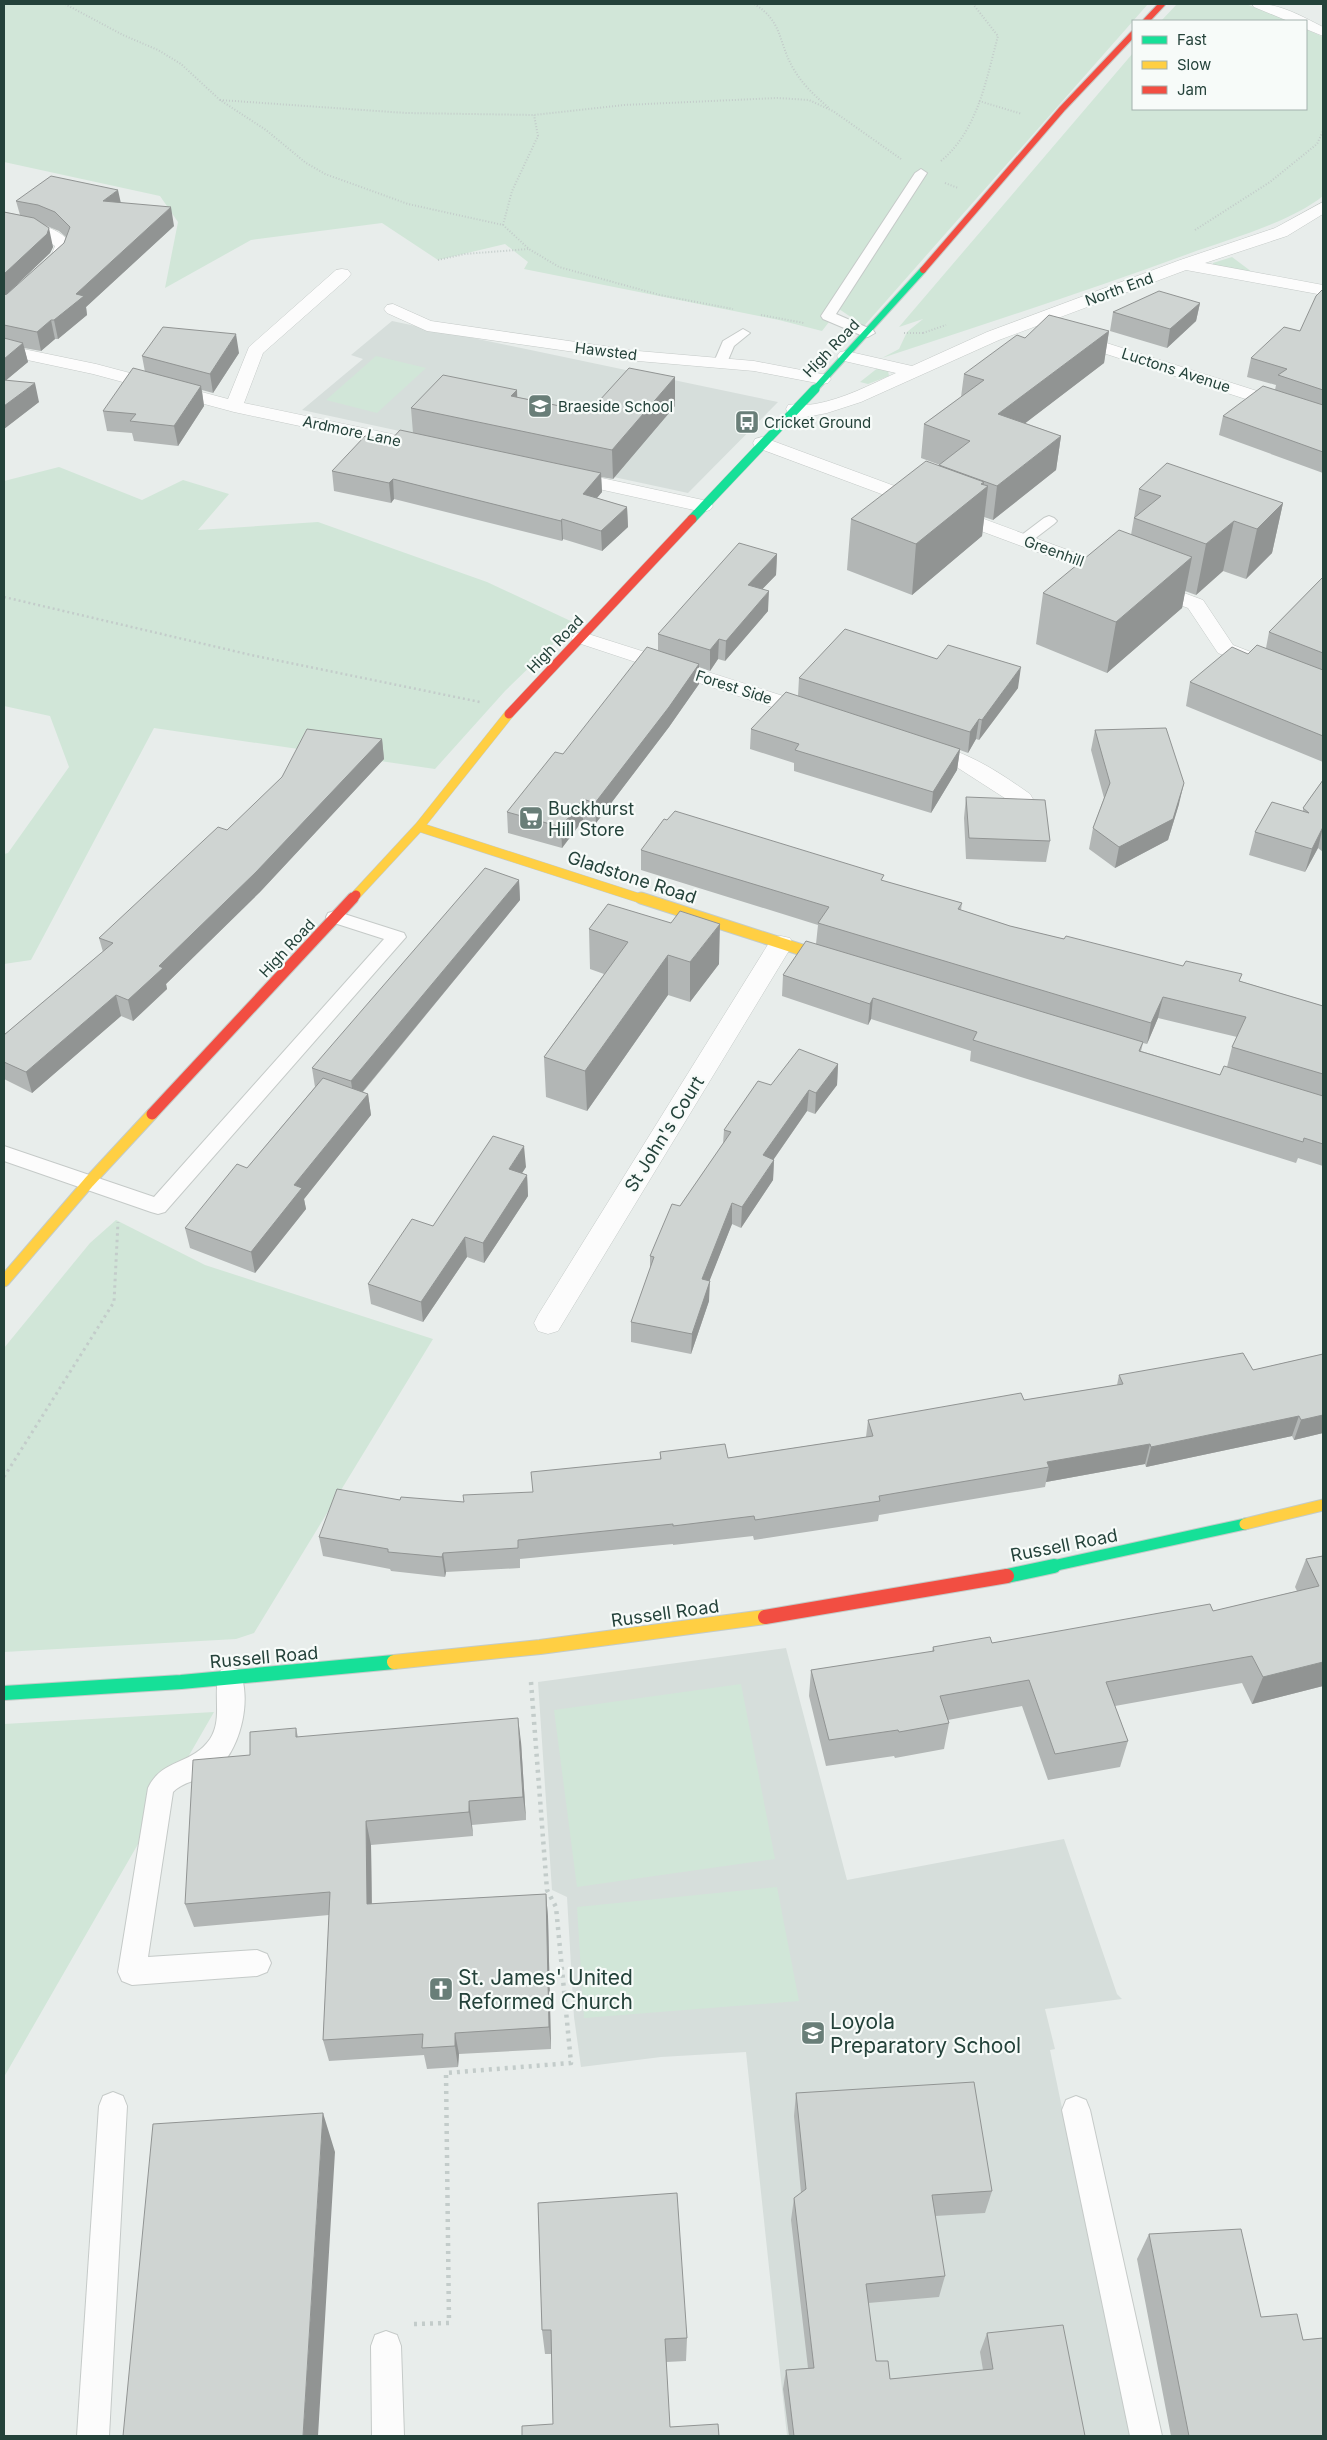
<svg xmlns="http://www.w3.org/2000/svg" width="1327" height="2440" viewBox="0 0 1327 2440" font-family="Inter,sans-serif">
<rect width="100%" height="100%" fill="#e8edeb"/>
<path fill="#d6dedb" d="M392 321 778 402 688 493 302 410 363 359 351 355Z
M786 1648 847 1880 1064 1839 1117 1994 1122 1999 1045 2009 1055 2049 1050 2050 1130 2436H787L746 2052 661 2057 581 2067 574 2017 567 1897 552 1890 538 1682Z"/>
<path fill="#d1e6d8" d="M4 4H1148L864 326 839 309 822 331 779 320 524 269 528 262 505 244 438 260 382 223 251 240 165 288 178 222 160 196 4 162Z
M1177 4H1246L1290 21H1161Z
M1306 29 1323 37V196C1289 223 1229 239 1188 254 1087 291 985 324 882 358L899 349 907 332 923 319 899 327 1133 53V109H1306Z
M1232 257 1252 272 1213 266V263Z
M376 356 426 368 377 413 326 400Z
M879 367 888 371 889 376 868 384 860 382Z
M59 467 142 500 183 480 229 494 198 530 318 522 487 582 575 623 505 691 435 769 154 728 31 960 4 964V854L8 853 69 767 50 716 4 706V481Z
M116 1220 205 1265 433 1339 254 1633 236 1639 4 1652V1348L90 1243Z
M741 1684 775 1859 577 1887 554 1710Z
M214 1712 4 2077V1724Z
M777 1887 799 2001 584 2018 577 1907Z"/>
<g fill="none" stroke-linecap="round" stroke-linejoin="round">
<defs>
<path id="lane" d="M921 169 927 173 836 314 873 330 875 333 868 337 863 336 823 319 821 316 915 173Z
M743 329 750 333 734 346 726 365H716L714 362 723 341Z
M1049 516 1054 518 1057 521 1054 524 1029 543H1019L1016 540 1019 537 1044 518Z
M335 911 404 933 406 937 165 1212 158 1214 151 1212 4 1161V1146L154 1197 384 939 328 921 326 917 328 913Z
M230 1667 239 1670C253 1699 240 1755 212 1773 199 1781 184 1781 173 1792L148 1957 257 1950 267 1954 271 1963 267 1972 257 1976 132 1985 122 1981 118 1972 148 1788C162 1758 191 1766 210 1739 224 1718 211 1691 221 1670Z
M113 2092 123 2096 127 2106 109 2436H77L99 2106 103 2096Z
M1076 2096 1086 2100 1090 2110 1162 2436H1130L1062 2110 1066 2100Z
M386 2331 397 2335 401 2346 404 2436H372L371 2346 375 2335Z"/>
<path id="street" d="M1252 4C1278 2 1301 16 1323 27V36L1306 29V21H1288L1254 7Z
M1323 202V214L1287 236 1205 263 1323 285V295L1186 270 999 340 861 402 827 413 801 418 788 413 786 409 788 405C798 403 806 406 815 404 843 399 870 385 896 373L840 360 837 356 840 352 846 351 912 366 987 332 1180 260 1275 228Z
M4 218C27 223 57 223 72 245L66 260 10 312 4 313V299L52 254 55 246 39 235 4 228Z
M342 269 348 270 351 274 348 278 263 353 244 403 434 443 436 447 434 451 427 453 234 412 93 374 4 355V345L96 364 228 399 249 347 336 270Z
M393 304 431 321 638 351 754 361 822 374 828 375 831 379 828 383 822 384 754 371 638 361 427 331 387 313 384 309 387 305Z
M1072 332 1323 412V424L1066 341 1063 337 1066 333Z
M762 437 1203 600 1233 645 1323 680V694L1218 653 1188 608 755 447 753 443 755 439Z
M565 470 703 500 710 502 713 506 710 510 703 512 558 480 555 476 558 472Z
M582 632 821 708 824 713 821 718 813 720 805 718 575 642 571 638 575 634Z
M923 741C968 752 993 768 1030 794L1033 799 1030 804 1022 806 1014 804 955 766 915 753 912 748 915 743Z
M781 936 790 938 793 944 558 1331 548 1334 538 1331 534 1323 538 1315 772 938Z"/>
<path id="fast-far3" d="M814 390 923 270"/>
<path id="fast-far2" d="M692 519 815 389"/>
<path id="fast-far1" d="M1048 1567 1245 1524"/>
<path id="fast" d="M1007 1576 1054 1566
M4 1693 181 1682 394 1662"/>
<path id="slow-far2" d="M419 827 645 900
M356 895 419 827 509 714"/>
<path id="slow-far1" d="M641 898 836 961
M4 1281 89 1182 152 1114
M1245 1524 1323 1505"/>
<path id="slow" d="M394 1662 540 1647 765 1617"/>
<path id="jam-far3" d="M1146 21 1162 4
M923 270 1062 109 1133 34"/>
<path id="jam-far2" d="M509 714 692 519
M352 900 356 895"/>
<path id="jam-far1" d="M152 1114 353 898"/>
<path id="jam" d="M765 1617 1007 1576"/>
</defs>
<use href="#lane" stroke="#c5cac8" stroke-width="2"/>
<use href="#street" stroke="#c5cac8" stroke-width="1"/>
<use href="#fast-far3" stroke="#c3cbc8" stroke-width="8"/>
<use href="#fast-far2" stroke="#c3cbc8" stroke-width="10"/>
<use href="#fast-far1" stroke="#c3cbc8" stroke-width="13"/>
<use href="#fast" stroke="#c3cbc8" stroke-width="16"/>
<use href="#slow-far2" stroke="#c3cbc8" stroke-width="10"/>
<use href="#slow-far1" stroke="#c3cbc8" stroke-width="13"/>
<use href="#slow" stroke="#c3cbc8" stroke-width="16"/>
<use href="#jam-far3" stroke="#c3cbc8" stroke-width="8"/>
<use href="#jam-far2" stroke="#c3cbc8" stroke-width="10"/>
<use href="#jam-far1" stroke="#c3cbc8" stroke-width="13"/>
<use href="#jam" stroke="#c3cbc8" stroke-width="16"/>
<path stroke="#c3ccca" stroke-width="2" stroke-dasharray="1 2" stroke-linecap="butt" d="M65 4 123 35 158 50 181 64 220 100 266 130 306 163 325 174 408 204 503 225 529 249 559 267 660 295 733 309
M754 4C783 21 778 42 793 68 802 84 815 96 829 108
M220 100 406 113 534 115 624 105 777 98 809 100 833 111 901 159
M979 101 1022 114
M941 161C978 130 986 80 998 36L973 4
M945 183 958 188
M503 225 512 191 538 136 534 115
M1195 230 1270 182 1317 144 1323 131
M438 260 465 254 528 249
M761 315 804 323
M904 333H923
M923 333 946 325"/>
<path stroke="#c3ccca" stroke-width="2.5" stroke-dasharray="2 3" stroke-linecap="butt" d="M4 597 251 655 480 702"/>
<path stroke="#c3ccca" stroke-width="3" stroke-dasharray="2.5 4" stroke-linecap="butt" d="M4 1477 114 1302 118 1222"/>
<path stroke="#c3ccca" stroke-width="4.5" stroke-dasharray="3 5" stroke-linecap="butt" d="M414 2324 449 2323 446 2073 571 2063 556 1907 547 1890 531 1682"/>
<use href="#lane" fill="#fcfcfc" fill-rule="evenodd"/>
<use href="#street" fill="#fcfcfc" fill-rule="evenodd"/>
<use href="#fast-far3" stroke="#16e098" stroke-width="6"/>
<use href="#fast-far2" stroke="#16e098" stroke-width="9"/>
<use href="#fast-far1" stroke="#16e098" stroke-width="11"/>
<use href="#fast" stroke="#16e098" stroke-width="14"/>
<use href="#slow-far2" stroke="#ffcf43" stroke-width="9"/>
<use href="#slow-far1" stroke="#ffcf43" stroke-width="11"/>
<use href="#slow" stroke="#ffcf43" stroke-width="14"/>
<use href="#jam-far3" stroke="#f24e42" stroke-width="6"/>
<use href="#jam-far2" stroke="#f24e42" stroke-width="9"/>
<use href="#jam-far1" stroke="#f24e42" stroke-width="11"/>
<use href="#jam" stroke="#f24e42" stroke-width="14"/>
</g>
<path fill="#b2b6b5" fill-rule="evenodd" d="M16 201 121 203 174 226 86 307 87 315 58 339H55L41 351 24 348 28 362 6 380 39 402 4 429V212L20 215ZM42 224 59 231 66 237 64 243 7 294 6 295 50 253 53 247Z
M1323 289V473L1219 435 1223 416 1275 390 1276 385 1247 377 1251 358 1300 331Z
M1200 303 1196 321 1167 348 1110 331 1113 312Z
M1109 331 1104 363 1025 423 1061 436 1056 470 993 520 984 517 982 536 912 595 847 570 851 519 940 465 921 458 924 424 961 397 964 374 1025 338Z
M239 353 213 393 202 390 204 406 178 446 134 441 132 433 107 431 103 411 145 372 142 356Z
M675 377V406L613 479 601 477 602 492 597 498 627 507 628 527 602 551 563 539 562 541 394 499 391 503 334 491 332 471 391 440 413 433 411 408 517 397 589 412Z
M1139 489 1283 503 1272 553 1246 579 1223 571 1196 595 1185 591 1182 608 1107 673 1036 644 1043 593 1131 535Z
M777 554 776 575 762 589 768 611 725 661 718 659 710 671 699 667V684L669 727 596 823 583 820 562 848 508 833 507 812 563 754 658 651V634Z
M1323 577V762L1186 706 1190 682 1248 654 1266 648 1269 632Z
M799 678 1018 688 979 740 976 739 968 753 960 750 957 770 931 813 794 771V763L750 749 751 729 798 696Z
M1095 730 1179 804 1168 840 1115 868 1089 849 1093 828 1104 798 1091 750Z
M382 739 384 759 260 892 166 984 167 989 133 1021 121 1016 32 1093 4 1079V1035L103 952 99 938 227 830Z
M1323 780V852L1318 848 1305 872 1249 855 1255 832 1303 811V808Z
M966 797 1050 841 1046 862 966 859 964 818Z
M641 850 884 881 962 903 961 910 1010 926 1240 981 1323 1006V1166L1298 1158 1296 1163 970 1061 971 1051 871 1019 868 1025 782 996 783 975 816 944 818 925 641 870ZM1158 1018 1237 1037 1232 1047 1227 1067 1220 1075 1141 1051 1143 1043 1147 1044Z
M519 880 520 900 363 1092 368 1094 371 1115 304 1199 306 1209 255 1273 190 1248 185 1228 247 1168 315 1087 312 1068Z
M589 929 719 964 690 1002 668 995 587 1111 546 1097 544 1057 604 974 590 969Z
M838 1064 837 1085 815 1114 807 1111 774 1159 773 1180 741 1228 732 1224 709 1281V1301L691 1354 631 1342V1322L650 1269V1256L680 1206 723 1144 724 1130 771 1085Z
M526 1167 522 1173 527 1175 528 1196 484 1263 467 1257 423 1322 371 1304 368 1284 433 1226Z
M1323 1354V1433L1294 1440 1292 1436 1146 1467 1145 1464 1046 1482 1045 1487 879 1515 878 1521 754 1540 753 1536 673 1545V1544L520 1559V1568L446 1572 445 1577 391 1571 390 1569 323 1556 319 1537 400 1500 464 1502 533 1492 660 1459V1452L728 1458 866 1437 868 1420 1024 1400 1117 1385 1119 1375 1253 1370Z
M1323 1556V1686L1252 1704 1242 1683 1115 1706 1128 1741 1120 1767 1048 1780 1022 1706 948 1720 949 1723 944 1749 895 1758 894 1756 826 1766 809 1696 811 1670 932 1652 933 1647 992 1643 1213 1611 1297 1591 1295 1587 1306 1559Z
M296 1728 298 1737 521 1742 526 1820 472 1825 473 1836 371 1845 372 1904 546 1894 548 1917 551 2049 459 2054 458 2067 427 2069 424 2055 329 2061 323 2040 329 1915 194 1927 185 1904 250 1755Z
M796 2093 992 2191 985 2213 935 2216 945 2276 939 2297 868 2303 876 2361 890 2379 983 2370 980 2352 987 2333 1085 2436H789L783 2389 786 2370 808 2368 791 2220 794 2198 801 2193 794 2116Z
M538 2203 687 2338 686 2361 666 2362 670 2427 553 2424 551 2354H545L542 2330Z
M1149 2234 1261 2317 1323 2436H1171L1137 2259Z"/>
<path fill="#919493" d="M118 190 122 208 103 201Z
M171 207 174 226 86 307 87 315 58 339 54 320 76 294Z
M49 228 53 247 50 253 4 297V274Z
M1200 303 1196 321 1167 348 1170 329Z
M51 320 55 339 41 351 37 332Z
M1109 331 1104 363 994 447 998 414Z
M236 334 239 353 213 393 210 374Z
M23 343 28 362 4 382V359Z
M675 377V406L613 479 612 450Z
M35 383 39 402 4 429V406Z
M201 386 204 406 178 446 174 426Z
M517 390 518 418 511 396Z
M1061 436 1056 470 993 520 997 486Z
M601 473 602 492 583 514V494Z
M393 479 394 499 391 503 389 483Z
M984 482 983 490 988 486 982 536 912 595 916 544Z
M1283 503 1272 553 1246 579 1257 529Z
M627 507 628 527 602 551 601 531Z
M562 519 563 539 562 541 561 521Z
M1234 521 1223 571 1196 595 1206 544Z
M777 554 776 575 747 605 748 585Z
M1192 557 1182 608 1107 673 1116 622Z
M769 591 768 611 725 661 726 641Z
M719 639 718 659 710 671V650Z
M699 664V684L669 727 596 823 595 803Z
M1021 667 1018 688 979 740 982 720Z
M979 719 976 739 968 753 970 732Z
M382 739 384 759 260 892 166 984 167 989 133 1021 128 1000 159 966Z
M960 749 957 770 931 813 933 792Z
M1184 783 1179 804 1168 840 1115 868 1119 847Z
M583 799V820L562 848 561 827Z
M1323 827 1318 848 1305 872 1312 849Z
M519 880 520 900 354 1102 351 1081Z
M720 924 719 964 690 1002V962Z
M668 955V995L587 1111 585 1071Z
M116 995 121 1016 32 1093 26 1072Z
M1163 997 1158 1018 1147 1044 1151 1023Z
M873 998 871 1019 868 1025 870 1004Z
M838 1064 837 1085 815 1114 816 1093Z
M809 1090 807 1111 762 1176 763 1155Z
M368 1094 371 1115 304 1199 306 1209 255 1273 251 1252 294 1185Z
M524 1146 526 1167 511 1190 509 1169Z
M774 1160 773 1180 741 1228 742 1207Z
M527 1175 528 1196 484 1263 483 1243Z
M732 1203V1224L702 1300V1279Z
M465 1237 467 1257 423 1322 421 1302Z
M710 1281 709 1301 691 1354 692 1334Z
M1323 1415V1433L1294 1440 1301 1420Z
M1299 1416 1292 1436 1146 1467 1151 1447Z
M1150 1444 1145 1464 1046 1482 1049 1467 1047 1462Z
M443 1553 446 1572 445 1577 442 1557Z
M1323 1662V1686L1252 1704 1263 1677Z
M518 1718 521 1742 526 1820 523 1797Z
M469 1801 472 1825 473 1836 469 1812Z
M366 1821 371 1845 372 1927 367 1904Z
M546 1894 548 1917 551 2049 549 2027Z
M455 2033 459 2054 458 2067 455 2046Z
M323 2113 335 2152 318 2436H303Z"/>
<path fill="#cfd4d2" stroke="#919493" d="M51 176 118 190 103 201 171 207 76 294 84 296 54 320H51L37 332 4 325V295L7 294 64 243 70 227 55 212 38 205 16 201Z
M4 212 34 218 49 228 47 234 4 274Z
M1323 289V390L1278 375 1287 369 1251 358 1284 327 1300 331 1316 296Z
M1159 291 1200 303 1170 329 1113 312Z
M1049 315 1109 331 998 414 1061 436 997 486 939 465 970 441 924 424 984 380 964 374 1017 335 1025 338Z
M163 327 236 334 210 374 142 356Z
M4 338 23 343 4 359Z
M133 368 201 386 174 426 130 421 136 414 103 411Z
M629 368 675 377 612 450 411 408 443 375 517 390 511 396 589 412Z
M4 380 35 383 4 406Z
M1263 386 1323 405V452L1223 416Z
M400 430 601 473 583 494 627 507 601 531 562 519 561 521 393 479 389 483 332 471 365 436 391 440Z
M926 461 984 482 981 484 988 486 916 544 851 519Z
M1167 463 1283 503 1257 529 1234 521 1206 544 1134 518 1161 496 1139 489Z
M1119 530 1192 557 1116 622 1043 593Z
M739 543 777 554 748 585 769 591 726 641 719 639 710 650 658 634Z
M1323 577V653L1269 632Z
M845 629 937 659 948 645 1021 667 982 720 979 719 970 732 799 678Z
M1257 645 1323 670V736L1190 682 1232 647 1248 654Z
M647 647 699 664 669 707 595 803 583 799 561 827 507 812 555 752 563 754Z
M786 692 960 749 933 792 795 750 799 744 751 729Z
M1166 728 1184 783 1173 819 1119 847 1093 828 1110 783 1095 730Z
M307 729 382 739 256 872 159 966 163 968 128 1000 116 995 26 1072 4 1062V1035L113 943 99 938 218 827 227 830 282 777Z
M1323 780V827L1312 849 1255 832 1272 802 1309 813 1303 808Z
M966 797 1045 800 1050 841 969 838Z
M675 811 884 875 881 880 962 903 958 909 1010 926 1064 939 1066 936 1183 966 1186 961 1242 974 1239 981 1323 1006V1074L1232 1047 1246 1017 1163 997 1151 1023 818 923 829 907 641 850 664 819 667 820Z
M485 868 519 880 351 1081 312 1068Z
M608 904 671 923 680 911 720 924 690 962 668 955 585 1071 544 1057 628 942 589 929Z
M806 941 1143 1042 1139 1051 1220 1075 1224 1066 1323 1096V1144L1304 1138 1303 1142 973 1040 977 1032 873 998 870 1004 783 975Z
M799 1049 838 1064 816 1093 809 1090 763 1155 774 1160 742 1207 732 1203 702 1279 710 1281 692 1334 631 1322 654 1257 650 1256 672 1204 680 1206 731 1132 724 1130 758 1081 771 1085Z
M323 1078 368 1094 294 1185 302 1188 251 1252 185 1228 237 1164 247 1168Z
M493 1136 524 1146 509 1169 527 1175 483 1243 465 1237 421 1302 368 1284 412 1219 433 1226Z
M1243 1353 1253 1370 1323 1354V1415L1301 1420 1299 1416 1151 1447 1150 1444 1047 1462 1049 1467 879 1496 880 1501 755 1520 754 1516 673 1526V1524L518 1540V1548L443 1553 442 1557 388 1552V1549L319 1537 337 1489 400 1500 401 1497 464 1502 463 1495 533 1492 531 1472 661 1459 660 1452 725 1444 728 1458 873 1436 868 1420 1021 1393 1024 1400 1123 1384 1119 1375Z
M1323 1556V1662L1263 1677 1252 1656 1106 1682 1128 1741 1055 1754 1029 1680 940 1696 949 1723 899 1732 898 1730 829 1740 811 1670 934 1651 933 1647 990 1637 992 1643 1210 1604 1213 1611 1319 1586 1306 1559Z
M518 1718 523 1797 469 1801V1812L366 1821 367 1904 546 1894 549 2027 455 2033V2046L422 2048 423 2034 323 2040 330 1892 185 1904 193 1760 250 1755V1732L296 1728V1737Z
M974 2082 992 2191 932 2195 945 2276 866 2284 876 2361H888L890 2379 993 2369 987 2333 1063 2325 1085 2436H794L786 2370 814 2368 794 2198 806 2189 796 2093Z
M323 2113 303 2436H123L153 2124Z
M677 2193 687 2338 665 2339 670 2427 718 2424 719 2436H522V2426L553 2424 551 2330H542L538 2203Z
M1241 2229 1261 2317 1297 2314 1303 2340 1323 2338V2436H1189L1149 2234Z"/>
<defs>
<symbol id="school-square" viewBox="-11 -11 22 22"><rect x="-9" y="-9" width="18" height="18" rx="4" fill="#697e78" stroke="#f7fbf9"/><path d="M0-5L7-2L0 1L-7-2ZM-4 1L0 2.5L4 1V4Q0 6-4 4Z" fill="#fff"/></symbol>
<symbol id="bus-square" viewBox="-11 -11 22 22"><rect x="-9" y="-9" width="18" height="18" rx="4" fill="#697e78" stroke="#f7fbf9"/><path d="M-5-6H5V4H4V6H2V4H-2V6H-4V4H-5ZM-3.5-4V0h7V-4ZM-3.5 1.2v1.5H-2V1.2ZM2 1.2v1.5H3.5V1.2Z" fill="#fff"/></symbol>
<symbol id="supermarket-square" viewBox="-11 -11 22 22"><rect x="-9" y="-9" width="18" height="18" rx="4" fill="#697e78" stroke="#f7fbf9"/><path d="M-6-5.5h2.5l.6 2H6L4.5 2H-2.5L-4.4-4H-6ZM-1.5 3.2a1.3 1.3 0 1 0 .1 0ZM3 3.2a1.3 1.3 0 1 0 .1 0Z" fill="#fff"/></symbol>
<symbol id="church-square" viewBox="-11 -11 22 22"><rect x="-9" y="-9" width="18" height="18" rx="4" fill="#697e78" stroke="#f7fbf9"/><path d="M-1.2-6h2.4v3.5h3.3v2.4h-3.3V6h-2.4V-.1h-3.3v-2.4h3.3Z" fill="#fff"/></symbol>
</defs>
<g fill-rule="evenodd">
<use href="#school-square" x="526" y="392" width="28" height="28"/>
<use href="#bus-square" x="733" y="408" width="28" height="28"/>
<use href="#supermarket-square" x="517" y="804" width="28" height="28"/>
<use href="#church-square" x="427" y="1975" width="28" height="28"/>
<use href="#school-square" x="799" y="2019" width="28" height="28"/>
</g>
<g text-anchor="middle" dominant-baseline="central" stroke-width="4.5" stroke-linejoin="round" paint-order="stroke">
<g font-size="15" fill="#24423a" stroke="#f7fbf9">
<text transform="translate(1119 289) rotate(-20)">North End</text>
<text transform="translate(831 348) rotate(-46)">High Road</text>
<text transform="translate(606 351) rotate(7)">Hawsted</text>
<text transform="translate(1176 370) rotate(18)">Luctons Avenue</text>
<text transform="translate(352 431) rotate(12)">Ardmore Lane</text>
<text transform="translate(1054 551) rotate(20)">Greenhill</text>
<text transform="translate(555 644) rotate(-46)">High Road</text>
<text transform="translate(734 687) rotate(18)">Forest Side</text>
<text transform="translate(287 948) rotate(-47)">High Road</text>
</g>
<g font-size="15" fill="#24423a" stroke="#f7fbf9" text-anchor="start">
<text x="558" y="406">Braeside School</text>
<text x="764" y="422">Cricket Ground</text>
</g>
<g font-size="18" fill="#24423a" stroke="#f7fbf9" text-anchor="start">
<text x="548" y="808">Buckhurst<tspan x="548" dy="21">Hill Store</tspan></text>
</g>
<g font-size="18" fill="#24423a" stroke="#f7fbf9">
<text transform="translate(632 877) rotate(18)">Gladstone Road</text>
<text transform="translate(664 1134) rotate(-58)">St John's Court</text>
<text transform="translate(1064 1545) rotate(-11)">Russell Road</text>
<text transform="translate(665 1613) rotate(-8)">Russell Road</text>
<text transform="translate(264 1657) rotate(-5)">Russell Road</text>
</g>
<g font-size="21" fill="#24423a" stroke="#f7fbf9" text-anchor="start">
<text x="458" y="1977">St. James' United<tspan x="458" dy="24">Reformed Church</tspan></text>
<text x="830" y="2021">Loyola<tspan x="830" dy="24">Preparatory School</tspan></text>
</g>
</g>
<rect width="1327" height="2440" fill="none" stroke="#24423a" stroke-width="10"/>
<rect x="1132" y="20" width="175" height="90" fill="#f7fbf9" stroke="#a3b1ad"/>
<rect x="1142" y="36" width="25" height="8" fill="#16e098" stroke="#a3b1ad"/>
<text x="1177" y="45" font-size="15" fill="#24423a">Fast</text>
<rect x="1142" y="61" width="25" height="8" fill="#ffcf43" stroke="#a3b1ad"/>
<text x="1177" y="70" font-size="15" fill="#24423a">Slow</text>
<rect x="1142" y="86" width="25" height="8" fill="#f24e42" stroke="#a3b1ad"/>
<text x="1177" y="95" font-size="15" fill="#24423a">Jam</text>
</svg>
